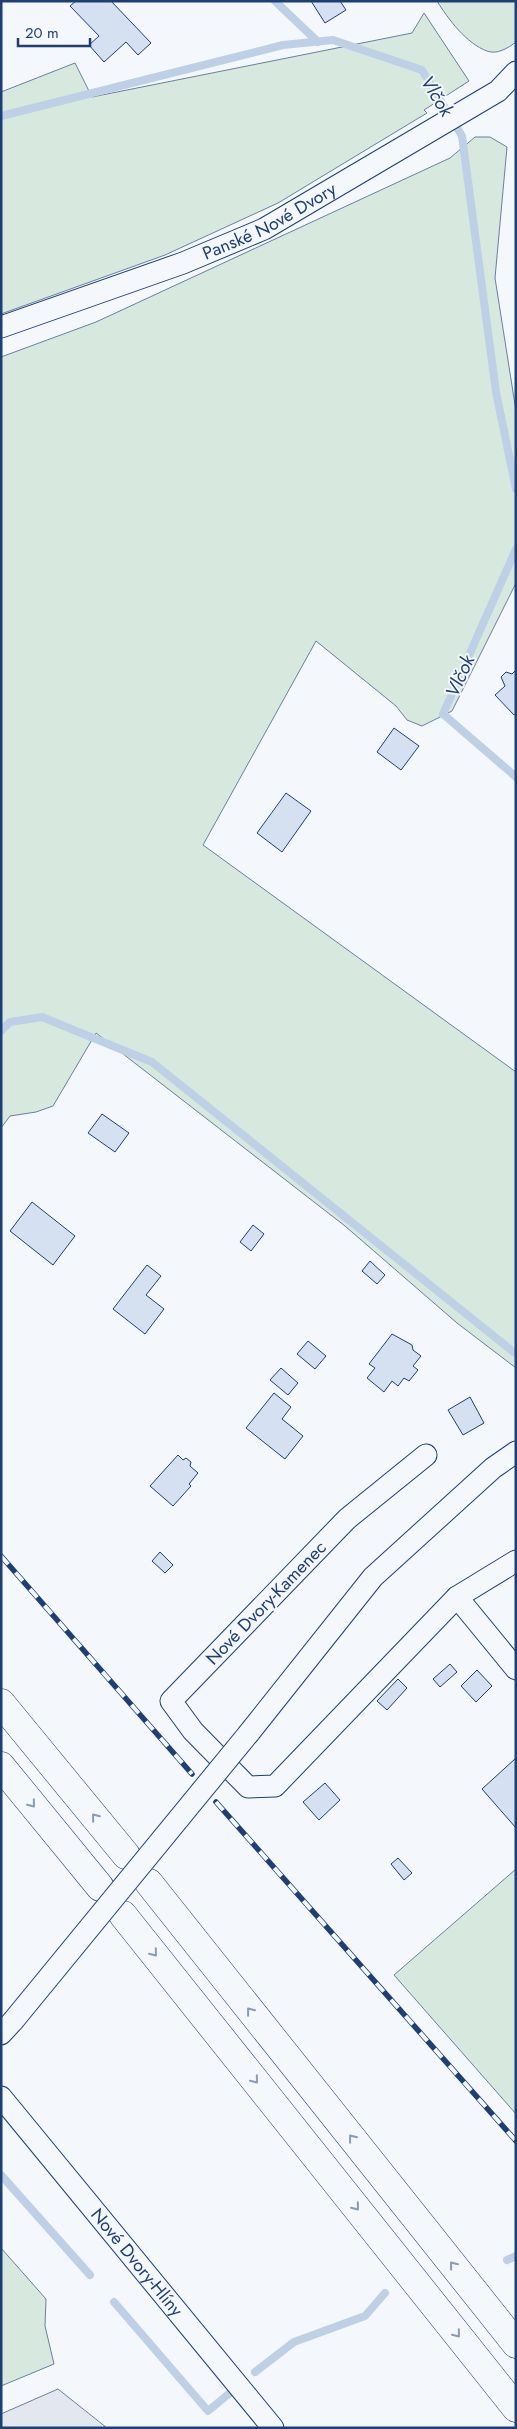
<svg xmlns="http://www.w3.org/2000/svg" width="517" height="2429" viewBox="0 0 517 2429" font-family="Jost,sans-serif">
<rect width="100%" height="100%" fill="#f4f7fb"/>
<path fill="#d7e8df" stroke="#687fa3" d="M437 1H516V42C508 48 497 55 487 51 467 44 448 19 437 1Z
M424 13 469 81 424 110 427 113 278 203 165 255 1 314V92L75 63 92 97 412 33Z
M475 137H490L507 147 495 278 516 411V583L452 711 422 726 407 720 396 706 316 641 203 845 516 1072V1368L457 1323 345 1226 96 1033 53 1106 36 1112 10 1116 1 1128V357L96 322 450 158Z
M516 1869V2114L394 1975Z
M1 2248 46 2299 45 2326 54 2364 1 2386Z"/>
<path fill="#e3e8f0" stroke="#687fa3" d="M58 2389 107 2428H1V2414Z"/>
<g fill="none" stroke-linecap="round" stroke-linejoin="round">
<path stroke="#bed0e5" stroke-width="8" d="M275 1 318 42
M1 116 283 45 333 40 422 70 462 136 496 392 516 489
M516 549 443 714 516 777
M1 1031 10 1022 42 1017 152 1062 516 1354
M1 2175 90 2275
M507 2260 516 2256
M114 2302 208 2411 231 2392
M255 2372 294 2342 365 2316 385 2293"/>
</g>
<path fill="#d5e0f0" stroke="#1d3f73" d="M76 1H111L151 43 138 55 126 42 104 62 89 45 99 36 70 6Z
M311 1H340L346 10 325 23Z
M516 670V714L514 715 495 695 505 686 501 677 506 672 512 674Z
M394 728 419 746 401 770 377 752Z
M286 793 311 811 282 852 257 833Z
M102 1114 129 1133 115 1152 88 1133Z
M32 1202 75 1236 53 1265 10 1231Z
M253 1225 264 1234 251 1251 240 1242Z
M370 1261 385 1275 377 1284 362 1271Z
M147 1265 161 1276 146 1295 164 1309 145 1334 113 1309Z
M392 1334 412 1345 413 1350 421 1356 413 1366 418 1370 409 1381 404 1378 398 1386 392 1381 384 1392 367 1378 375 1368 369 1364Z
M308 1341 326 1356 315 1369 297 1354Z
M281 1368 298 1383 288 1395 270 1380Z
M274 1393 291 1407 282 1419 303 1436 285 1459 246 1428Z
M470 1397 484 1423 463 1435 448 1410Z
M178 1455 183 1460 186 1458 191 1462 190 1466 198 1473 189 1484 191 1486 173 1506 150 1486Z
M160 1552 173 1565 165 1573 152 1561Z
M450 1664 457 1672 440 1687 433 1679Z
M477 1670 492 1686 476 1702 461 1686Z
M398 1679 407 1688 387 1710 377 1701Z
M516 1758V1828L482 1789Z
M325 1783 340 1800 319 1820 303 1802Z
M398 1858 412 1873 404 1880 391 1864Z"/>
<g fill="none" stroke-linecap="round" stroke-linejoin="round">
<defs>
<g id="minor">
<path id="s1" d="M1 327 183 263 264 229 498 91 516 72"/>
<path d="M426 1455 347 1519 171 1701 193 1731 248 1787 275 1786 457 1597 516 1561"/>
<path d="M457 1597 516 1669"/>
<path d="M249 1733 373 1577 493 1468 516 1452"/>
<path d="M1 2034 13 2021"/>
<path id="s2" d="M1 2097 273 2428"/>
</g>
<path id="motorway" d="M1 1703 126 1855
M1 1766 100 1887
M149 1883 516 2344
M123 1915 516 2408"/>
</defs>
<use href="#minor" stroke="#1d3f73" stroke-width="23"/>
<use href="#motorway" stroke="#1d3f73" stroke-width="29"/>
<use href="#minor" stroke="#f4f7fb" stroke-width="21"/>
<use href="#motorway" stroke="#f4f7fb" stroke-width="28"/>
<defs>
<path id="rail" d="M1 1556 192 1774
M216 1802 516 2141"/>
</defs>
<use href="#rail" stroke="#1d3f73" stroke-width="5.5"/>
<use href="#rail" stroke="#f4f7fb" stroke-width="4" stroke-dasharray="11" stroke-linecap="butt"/>
<defs>
<path id="minor-bridge" d="M13 2021 249 1733"/>
</defs>
<use href="#minor-bridge" stroke="#1d3f73" stroke-width="23" stroke-linecap="butt"/>
<use href="#minor-bridge" stroke="#f4f7fb" stroke-width="21"/>
</g>
<defs><path id="oneway-chevron" d="M-2-3.5L2.5 0L-2 3.5" fill="none" stroke-width="1.6" stroke-linecap="round" stroke-linejoin="round" transform="scale(1.25)"/></defs>
<g stroke="#889bb7">
<use href="#oneway-chevron" transform="translate(32 1804) rotate(51)"/>
<use href="#oneway-chevron" transform="translate(95 1817) rotate(-129)"/>
<use href="#oneway-chevron" transform="translate(154 1953) rotate(51)"/>
<use href="#oneway-chevron" transform="translate(250 2011) rotate(-128)"/>
<use href="#oneway-chevron" transform="translate(255 2080) rotate(51)"/>
<use href="#oneway-chevron" transform="translate(352 2138) rotate(-128)"/>
<use href="#oneway-chevron" transform="translate(356 2207) rotate(51)"/>
<use href="#oneway-chevron" transform="translate(453 2265) rotate(-128)"/>
<use href="#oneway-chevron" transform="translate(457 2334) rotate(51)"/>
</g>
<g text-anchor="middle" dominant-baseline="central" stroke-width="4" stroke-linejoin="round" paint-order="stroke">
<g font-size="18" fill="#1d3f73" stroke="#f4f7fb">
<text stroke="none"><textPath href="#s1" startOffset="289">Panské Nové Dvory</textPath></text>
<text transform="translate(266 1603) rotate(-46)">Nové Dvory-Kamenec</text>
<text stroke="none"><textPath href="#s2" startOffset="214">Nové Dvory-Hlíny</textPath></text>
</g>
<g font-size="19" font-style="italic" fill="#1d3f73" stroke="#f4f7fb">
<text transform="translate(437 96) rotate(58)">Vlčok</text>
<text transform="translate(460 676) rotate(-66)">Vlčok</text>
</g>
</g>
<rect width="517" height="2429" fill="none" stroke="#1d3f73" stroke-width="5"/>
<path d="M18 38v8h72v-8" fill="none" stroke="#1d3f73" stroke-width="2.5"/>
<text x="25" y="38" font-size="15" fill="#1d3f73" stroke="#f4f7fb" stroke-width="4" paint-order="stroke">20 m</text>
</svg>
